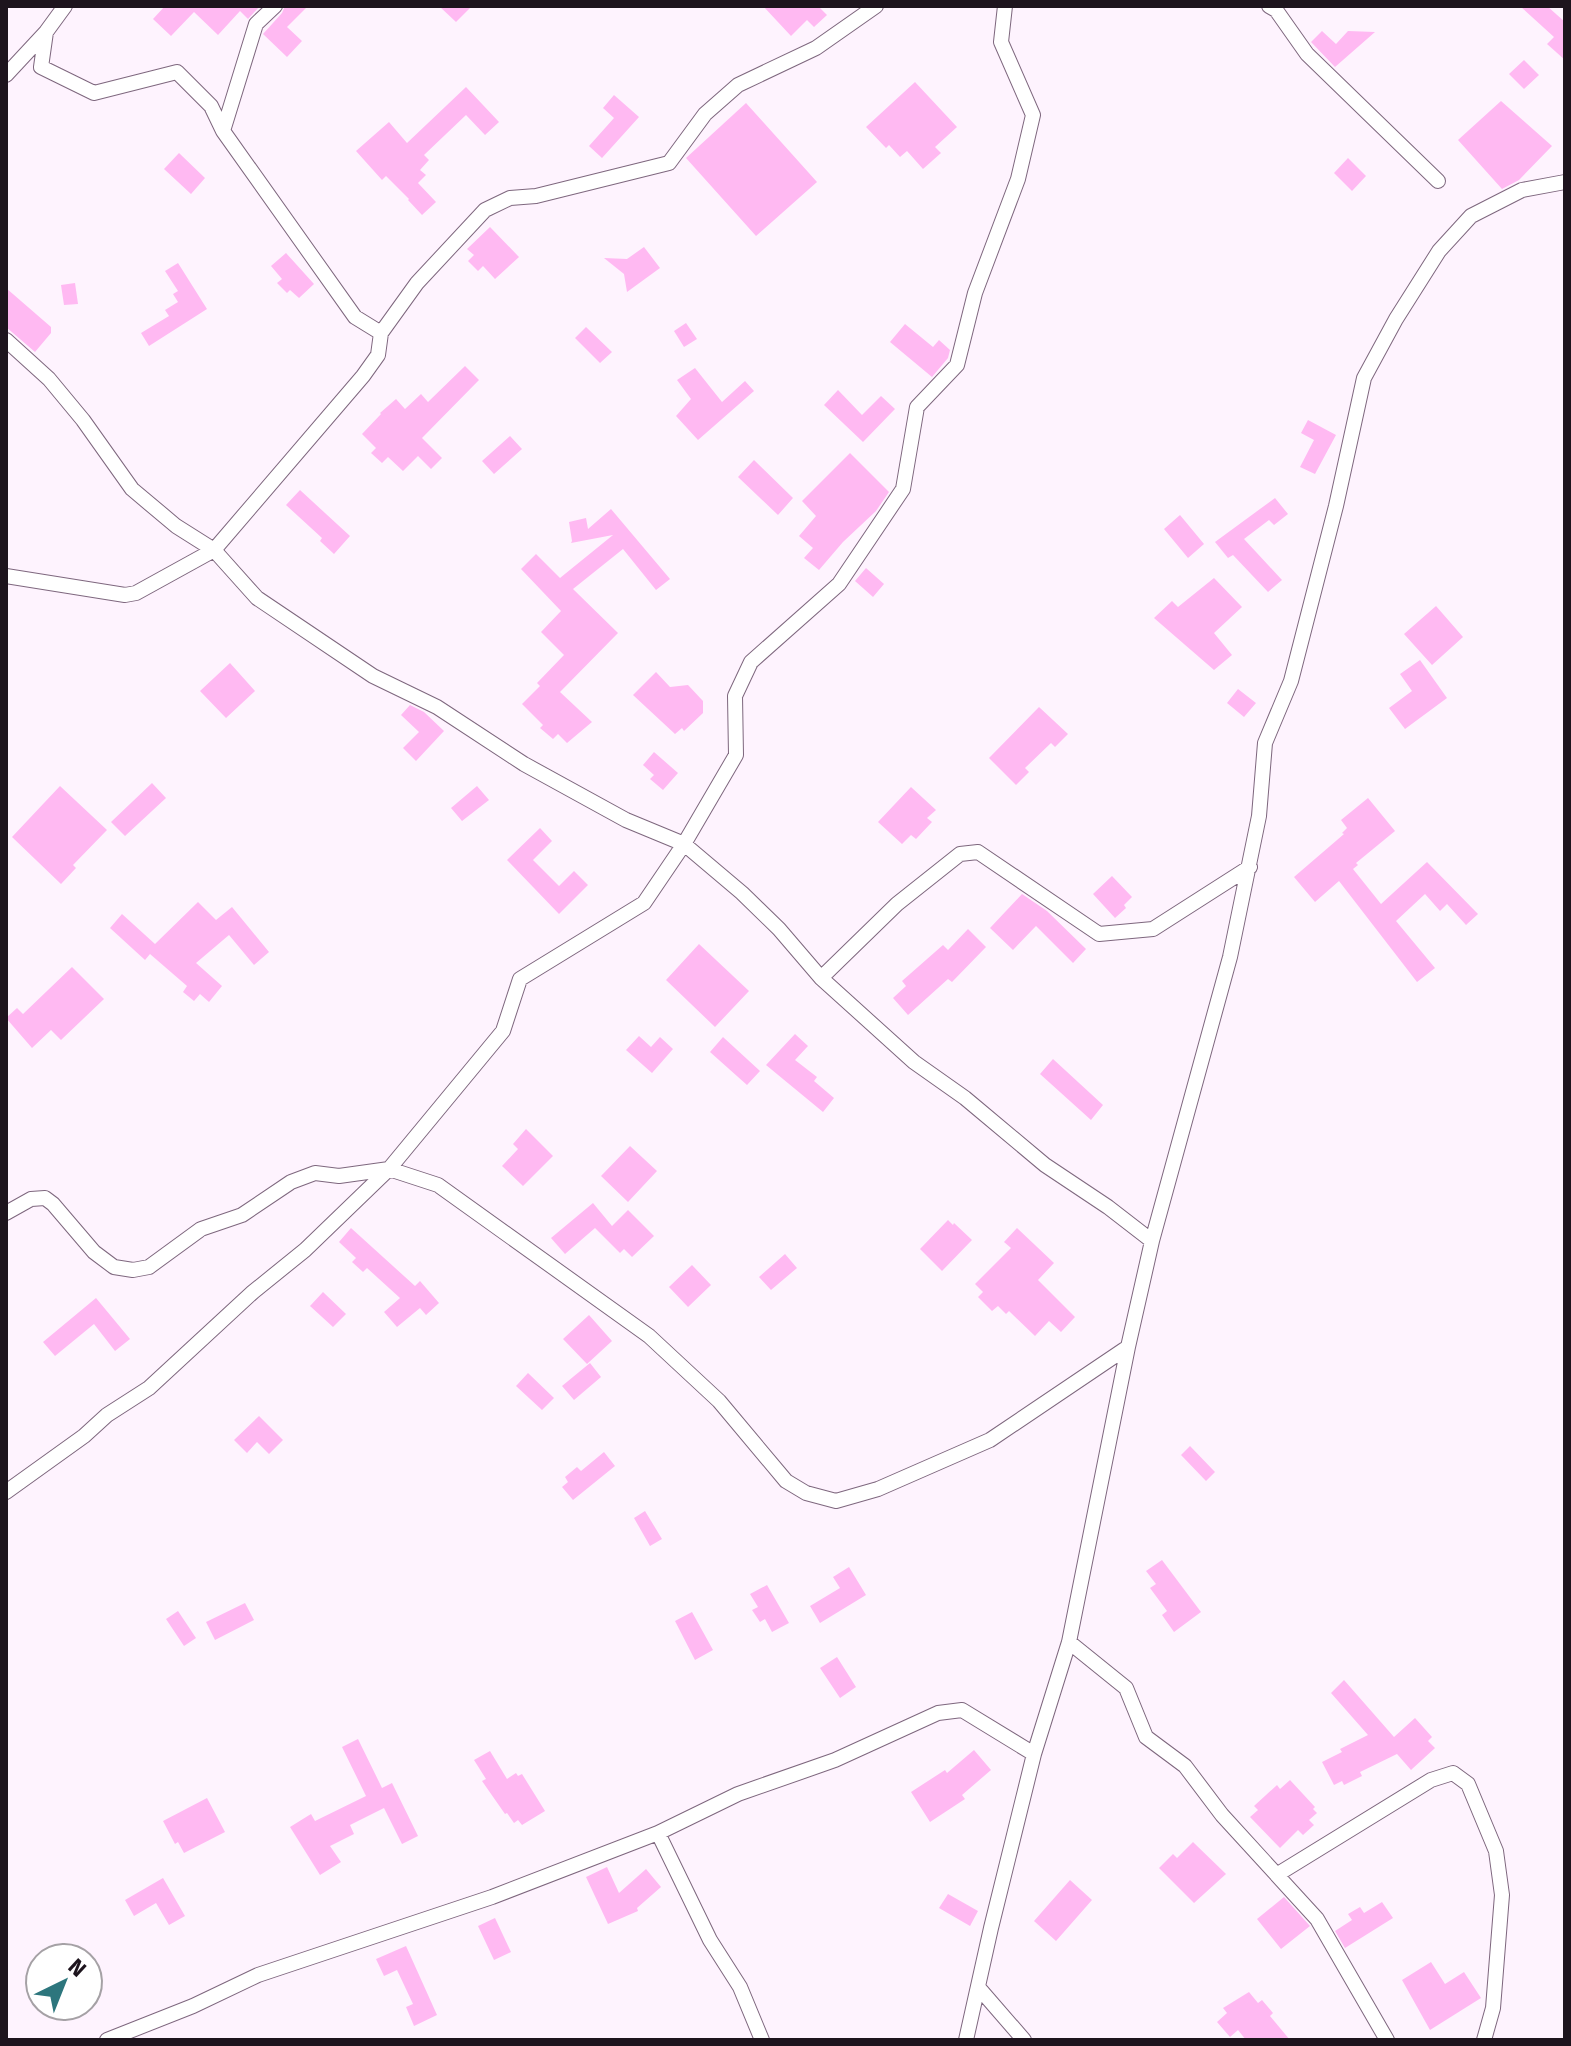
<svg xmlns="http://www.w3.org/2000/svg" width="1571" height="2046" viewBox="0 0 1571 2046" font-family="'Fira Sans',sans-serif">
<rect width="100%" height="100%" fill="#fef3fe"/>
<path fill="#ffb9f2" d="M165 6H260L248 19 240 11 218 35 194 12 171 36 153 19Z
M285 6H308L287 27 302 41 287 57 263 34 282 13Z
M439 6H472L456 22Z
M763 6H822L820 8 827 15 814 27 807 20 791 36Z
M1520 6H1547L1565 22V60L1547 44 1554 37Z
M1322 31 1336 44 1348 31 1375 32 1335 67 1311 42Z
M1524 60 1539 75 1524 89 1509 74Z
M915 82 957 127 935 147 941 153 923 169 907 151 900 157 889 145 886 148 866 127Z
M466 87 499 122 485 135 466 115 424 155 429 160 420 170 426 175 418 183 436 202 422 215 408 200 409 199 386 176 382 180 356 151 389 122 407 143Z
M614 95 639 117 602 158 589 146 614 118 603 108Z
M1501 101 1552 146 1519 180 1502 189 1458 140Z
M746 103 817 182 756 236 686 158Z
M179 153 205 178 191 194 164 169Z
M1348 158 1366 176 1352 191 1334 173Z
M490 227 519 257 495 279 483 266 478 271 468 261 474 255 467 249Z
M644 247 660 268 627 292 624 274 604 258 627 259Z
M286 253 314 284 299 298 290 290 287 293 277 283 282 279 271 266Z
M178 263 207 309 149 346 141 333 169 316 165 310 178 302 173 294 178 291 165 271Z
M75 283 78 304 64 305 61 285Z
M6 288 51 327V333L35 352 6 327Z
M686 323 697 339 684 347 674 331Z
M905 324 933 347 939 340 950 350 948 358 932 377 890 342Z
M586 327 612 352 600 363 575 338Z
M465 366 479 380 422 438 442 458 431 469 418 456 403 471 388 457 382 463 371 453 376 448 362 434 381 414 380 413 396 399 405 409 421 394 428 402Z
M695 368 722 402 745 381 754 391 698 440 676 416 691 399 677 380Z
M838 390 862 415 881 396 895 409 863 442 824 405Z
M1308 420 1336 435 1315 474 1300 467 1314 440 1301 433Z
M510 436 522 449 494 474 482 461Z
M850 453 889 492 876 511 843 542 819 570 804 558 813 548 799 536 816 516 802 501Z
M754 460 793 498 778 515 738 477Z
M300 490 350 536 334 554 320 541 322 538 286 505Z
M1275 498 1288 514 1274 525 1269 520 1244 539 1282 580 1268 592 1233 555 1228 558 1215 542Z
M611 509 670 579 656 590 623 549 573 589 618 633 560 692 592 722 567 743 558 734 553 739 540 728 543 725 522 704 540 686 537 683 564 655 541 632 561 611 521 569 536 554 560 578 613 535 571 543 572 541 569 522 586 518 588 529Z
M1180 515 1204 544 1188 558 1164 529Z
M866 568 884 584 873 597 855 581Z
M1214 578 1242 607 1214 633 1232 655 1214 670 1154 618 1172 601 1178 607Z
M1436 606 1463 637 1432 665 1404 634Z
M1420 660 1447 698 1405 729 1389 708 1412 691 1400 674Z
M230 663 255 691 226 718 200 691Z
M656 672 670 687 688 685 703 701V713L684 731 682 728 675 734 633 695Z
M1238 689 1256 703 1244 717 1227 703Z
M410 705 424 712 444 731 416 761 403 748 419 732 401 715Z
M1039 707 1068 734 1055 747 1051 743 1025 768 1029 772 1016 785 989 758Z
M654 752 678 773 663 790 650 779 654 775 643 765Z
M152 783 166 798 125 836 111 822Z
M60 786 107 830 73 865 76 868 61 884 12 837Z
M477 786 489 800 462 821 451 808Z
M911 787 936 810 927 818 932 822 916 839 911 835 902 844 878 822Z
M1368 798 1395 831 1356 863 1358 865 1353 869 1381 904 1427 862 1478 914 1466 925 1447 904 1440 911 1425 894 1396 921 1435 968 1417 982 1339 881 1315 902 1294 877 1344 834 1342 833 1347 828 1341 820Z
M540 828 552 841 533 860 559 886 574 871 588 885 559 914 507 860Z
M1112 876 1132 897 1124 905 1126 908 1115 918 1093 894Z
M1022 894 1047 911 1086 949 1073 963 1036 926 1013 950 990 928Z
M198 902 216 920 232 907 269 952 254 965 229 935 196 963 222 986 209 1002 200 994 194 1001 183 992 187 986 150 954 145 960 110 928 122 914 155 944Z
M968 929 986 947 952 982 948 979 908 1015 893 998 906 986 902 981 943 945 948 950Z
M699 944 749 991 715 1027 666 980Z
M72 967 104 999 61 1040 51 1030 32 1048 6 1018 17 1008 23 1014Z
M795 1034 808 1046 795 1060 817 1077 814 1081 834 1098 823 1112 766 1065Z
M639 1036 651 1047 660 1037 673 1049 652 1073 626 1050Z
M723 1037 760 1071 747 1085 710 1052Z
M1053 1059 1103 1105 1091 1120 1040 1074Z
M526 1129 553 1156 523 1186 502 1166 518 1149 513 1144Z
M630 1146 657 1171 628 1202 601 1176Z
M593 1203 612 1226 628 1210 654 1236 632 1257 624 1249 620 1253 595 1228 565 1254 551 1238Z
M948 1220 953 1225 954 1223 972 1240 942 1271 920 1249Z
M351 1228 415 1286 420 1281 439 1303 426 1315 420 1308 397 1327 384 1312 400 1298 367 1268 363 1272 352 1262 356 1258 339 1242Z
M1017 1228 1054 1263 1038 1280 1075 1317 1061 1332 1049 1321 1035 1336 1009 1311 1006 1314 998 1306 992 1311 978 1297 983 1292 975 1284 1011 1248 1004 1242Z
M785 1254 797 1268 771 1290 759 1277Z
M692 1265 711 1285 688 1307 669 1287Z
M323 1292 346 1314 333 1327 310 1306Z
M96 1298 130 1339 115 1351 94 1324 55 1356 43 1342Z
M589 1315 612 1341 587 1364 563 1339Z
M590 1363 601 1377 574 1400 562 1386Z
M528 1373 554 1398 542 1410 516 1386Z
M259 1416 283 1440 269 1454 257 1442 247 1453 234 1440Z
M1190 1446 1215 1472 1206 1481 1181 1455Z
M604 1452 615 1466 573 1500 562 1487 568 1482 565 1477 577 1467 581 1471Z
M645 1511 662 1539 650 1546 634 1518Z
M1162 1560 1201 1612 1174 1632 1162 1615 1167 1611 1150 1588 1156 1584 1146 1571Z
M849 1567 866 1595 820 1623 810 1606 840 1588 833 1577Z
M767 1585 789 1623 772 1632 765 1619 760 1622 752 1610 758 1607 750 1594Z
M245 1603 254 1620 215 1640 206 1622Z
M178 1611 196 1638 184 1646 166 1619Z
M692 1612 713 1650 695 1660 675 1621Z
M837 1657 856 1687 840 1698 820 1668Z
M1344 1680 1394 1737 1415 1718 1432 1737 1428 1741 1435 1748 1411 1770 1397 1754 1360 1772 1362 1776 1344 1785 1342 1781 1334 1785 1322 1762 1342 1752 1340 1749 1368 1735 1331 1693Z
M358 1739 382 1788 392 1783 418 1836 402 1844 384 1808 350 1825 354 1834 330 1846 341 1862 320 1875 290 1827 311 1814 315 1821 366 1796 342 1747Z
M974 1750 991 1770 962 1795 965 1799 930 1822 911 1792 945 1770 947 1773Z
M490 1751 507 1779 516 1773 518 1776 522 1774 545 1811 522 1825 518 1820 514 1823 507 1813 505 1814 482 1781 486 1779 474 1760Z
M1290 1780 1315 1807 1313 1809 1317 1813 1309 1820 1314 1825 1303 1835 1298 1830 1280 1848 1250 1817 1258 1810 1254 1806 1277 1785 1280 1789Z
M207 1798 225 1832 184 1853 178 1842 175 1844 163 1821Z
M1193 1842 1226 1874 1194 1903 1159 1868 1173 1854 1177 1858Z
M607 1867 619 1893 646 1869 661 1887 637 1908 638 1911 608 1924 586 1877Z
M163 1878 185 1916 169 1925 156 1903 134 1916 125 1900Z
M1070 1880 1092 1900 1056 1941 1034 1921Z
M948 1894 978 1911 970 1926 939 1908Z
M1284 1897 1310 1926 1281 1949 1257 1919Z
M1382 1902 1393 1918 1345 1948 1335 1931 1352 1920 1348 1914 1360 1907 1364 1913Z
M495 1918 511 1952 494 1960 478 1926Z
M406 1946 437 2015 414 2026 406 2007 413 2004 397 1970 384 1976 376 1959Z
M1431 1962 1445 1984 1464 1972 1481 1998 1430 2030 1402 1980Z
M1249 1992 1258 2003 1262 2000 1273 2013 1270 2016 1290 2040H1246L1238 2030 1230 2037 1217 2022 1227 2013 1223 2008Z"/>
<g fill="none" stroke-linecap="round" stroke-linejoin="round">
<defs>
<path id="street" d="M275 6 256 24 223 131 355 317 381 333
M1269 6 1276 10 1307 54 1438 181
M46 32 41 67 94 93 177 72 211 106 223 131
M6 75 46 32 65 6
M6 340 49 379 83 420 132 489 176 526 214 550 257 598 373 676 437 707 524 764 626 820 684 844 742 893 779 929 821 978 914 1062 965 1098 1045 1165 1108 1207 1152 1241
M6 576 125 595 136 593 214 550 363 376 378 355 381 333 417 283 485 210 510 198 536 196 669 163 705 114 738 85 816 48 876 6
M821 978 897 904 960 854 978 852 1099 934 1153 929 1250 867
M6 1213 31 1199 45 1198 53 1204 94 1252 114 1267 133 1270 149 1267 201 1229 242 1215 291 1182 315 1173 339 1176 389 1169 438 1185 649 1336 719 1401 786 1481 806 1493 836 1501 878 1489 990 1440 1128 1347
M6 1492 84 1436 107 1415 149 1388 253 1292 305 1250 389 1169 503 1031 520 979 644 903 684 844 736 755 735 696 751 662 839 584 903 489 917 407 957 365 975 293 1018 179 1033 115 1001 42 1005 6
M1069 1642 1126 1688 1146 1737 1185 1766 1222 1815 1317 1919 1387 2040
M658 1833 710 1940 740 1987 762 2040
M1278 1874 1431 1780 1453 1773 1468 1784 1496 1851 1502 1895 1493 2008 1484 2040
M978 1987 1024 2040
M107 2040 193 2006 258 1975 492 1897 658 1833 738 1794 835 1760 938 1713 962 1710 1034 1754
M966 2040 991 1928 1034 1754 1069 1642 1128 1347 1152 1241 1230 957 1259 816 1265 743 1291 681 1336 506 1364 378 1396 319 1439 251 1471 216 1522 190 1565 182"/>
</defs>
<use href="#street" stroke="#7e677e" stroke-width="16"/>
<use href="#street" stroke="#fff" stroke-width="14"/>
</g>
<rect width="1571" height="2046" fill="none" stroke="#1d141d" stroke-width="16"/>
<g transform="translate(64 1982) rotate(43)"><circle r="38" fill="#ffffff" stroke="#a5a1a5" stroke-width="2"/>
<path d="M0-6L14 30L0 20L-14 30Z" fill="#2d767d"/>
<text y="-12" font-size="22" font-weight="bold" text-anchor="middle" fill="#1d141d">N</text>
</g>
</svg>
